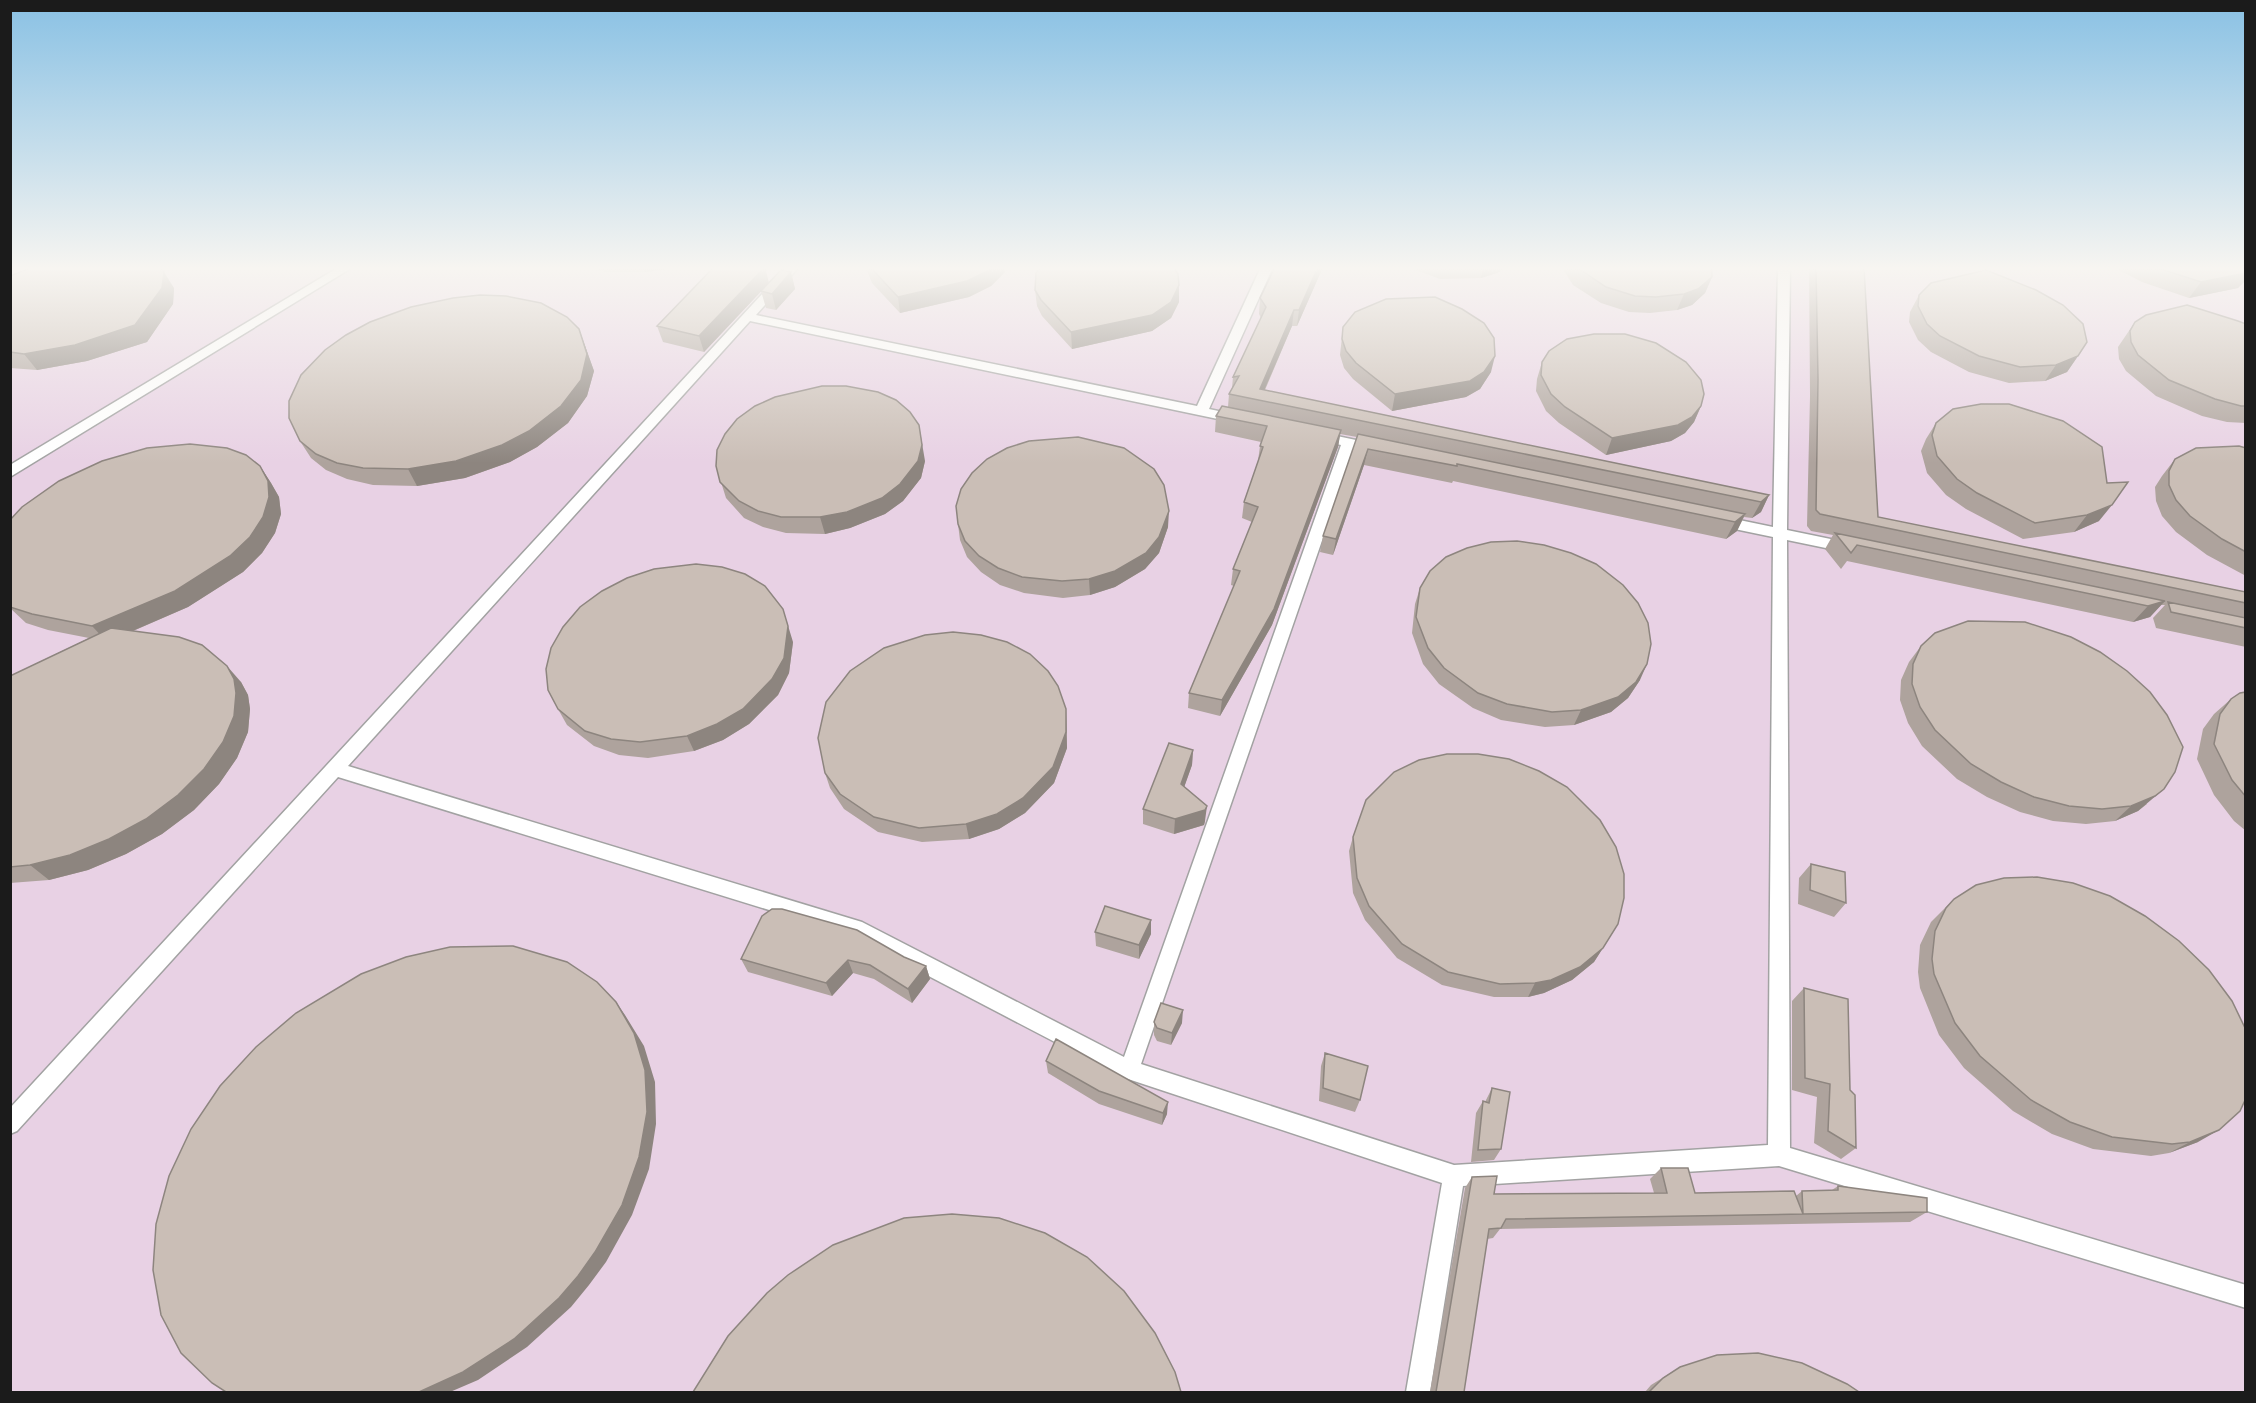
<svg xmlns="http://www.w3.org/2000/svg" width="2256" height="1403" viewBox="0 0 2256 1403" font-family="'Open Sans',sans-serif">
<rect width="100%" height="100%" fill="#eee8e0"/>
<path fill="#e8d1e4" d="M11 267H2245V1392H11Z"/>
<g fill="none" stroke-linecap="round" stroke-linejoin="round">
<defs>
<path id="service" d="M339 267H353L10 477V465Z
M787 267H799L756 315 1197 406 1261 267H1273L1209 409 1242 416V422L1237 423 750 321 348 766 862 922 1124 1057 1341 445 1313 439 1311 436 1318 432 1375 444 1382 448 1380 451 1354 448 1141 1064 1454 1165 1768 1145 1773 537 1720 526 1713 521 1720 516 1773 527 1778 267H1790L1787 530 1850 543 1857 548 1850 553 1787 540 1790 1148 2246 1285V1308L1779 1166 1463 1186 1430 1392H1406L1442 1183 1122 1077 850 935 338 777 17 1131 10 1134V1108Z"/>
</defs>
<use href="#service" stroke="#a2a2a2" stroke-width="3"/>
<use href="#service" fill="#fff" fill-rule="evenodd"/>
</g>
<path fill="#aea39d" d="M583 267H683L645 272H607Z
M866 267H1005V272L991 286 969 297 900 313 872 283 868 273Z
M1275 267H1323L1297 326H1292L1265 390 1769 495 1761 512 1752 518 1744 517 1737 531 1726 539 1453 481 1452 483 1364 465 1333 555 1320 552 1323 536 1357 437 1340 434 1338 447 1272 625 1220 716 1188 708 1189 693 1234 586 1231 585 1233 569 1252 522 1242 518 1244 502 1258 461 1260 446 1261 442 1215 432 1216 416 1228 407 1229 394 1232 388 1233 377 1261 318 1259 314 1260 298Z
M1408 267H1508L1497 273 1481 278 1440 279Z
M1564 267H1712V277L1705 293 1692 305 1677 310 1650 313 1629 312 1601 303 1573 285 1563 269Z
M1809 267H1864L1878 517 2246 592V647L2156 628 2153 618 2165 605H2161L2150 617 2133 622 1847 561 1841 569 1825 549 1833 535 1811 531 1807 526 1810 396Z
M2113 267H2246V280L2238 288 2189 298 2142 282Z
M791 272 795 289 776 310 766 308 761 291 767 285 704 352 663 342 657 326 769 283Z
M10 276 174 288 173 304 147 342 87 361 37 370 10 368Z
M1179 285V302L1171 318 1152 331 1072 349 1042 316 1037 306 1035 290Z
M1919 295 2078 356 2067 372 2045 381 2009 383 1969 372 1931 352 1918 340 1909 322 1910 312Z
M2135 322 2246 324V423L2227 422 2202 416 2156 396 2126 371 2119 359 2118 347Z
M1343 327 1491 372 1480 389 1466 397 1392 411 1353 379 1344 368 1340 355Z
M579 329 594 371 587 396 568 423 537 447 510 462 465 478 417 486 373 485 347 479 326 470 311 458 300 441Z
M1542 362 1701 406 1694 422 1685 433 1671 441 1606 455 1559 423 1546 411 1536 391 1537 379Z
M1936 423 2099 521 2074 532 2023 539 1966 509 1946 495 1927 473 1921 451 1926 439Z
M2246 448V576L2207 555 2176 532 2162 516 2156 501 2155 487 2162 476 2175 459Z
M925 461 921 478 903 501 885 514 850 528 825 534 786 533 763 527 744 518 726 498 716 466Z
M260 466 271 483 279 497 281 514 275 533 262 553 243 572 188 607 133 631 241 682 248 695 250 709 248 732 237 758 219 784 194 810 162 834 126 854 88 870 49 880 10 883V676L89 638 48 630 26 623 10 608V520Z
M958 524 1168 527 1159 553 1145 569 1115 587 1090 595 1063 598 1024 593 1000 585 981 572 967 557 960 540Z
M1420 588 1640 680 1628 698 1611 712 1574 725 1545 727 1501 720 1473 708 1439 684 1423 664 1412 633 1415 604Z
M793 642 789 673 778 695 749 724 723 740 694 751 648 758 619 755 594 746 567 725 558 709Z
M1921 646 2147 804 2138 811 2115 821 2086 824 2053 821 2020 812 1987 797 1957 779 1922 746 1908 723 1900 700 1901 680 1909 662Z
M2246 692V831L2234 821 2214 795 2197 759 2203 729 2214 714 2231 699Z
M1066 709 1067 748 1054 783 1025 813 999 829 969 839 922 842 878 832 844 809 830 788 825 773Z
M1193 750 1192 765 1184 787 1205 821 1204 825 1174 834 1143 824V809Z
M1353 837 1618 924 1594 962 1572 980 1544 993 1528 997H1494L1442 985 1397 958 1365 920 1353 893 1349 851Z
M1811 864 1846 903 1834 917 1798 904 1799 878Z
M1954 899 2198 1142 2169 1153 2151 1156 2093 1149 2052 1134 2013 1111 1964 1068 1939 1035 1920 988 1918 972 1920 945 1931 922Z
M1095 932 1151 934 1139 959 1096 946Z
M904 957 926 966 930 979 912 1003 874 979 853 973 832 996 748 972 741 959Z
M1804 988 1850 1090 1856 1148 1841 1159 1814 1143 1817 1097 1792 1090V1001Z
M1154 1022 1182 1023 1171 1045 1157 1041 1154 1035Z
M1325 1053 1360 1100 1355 1112 1319 1101 1321 1066Z
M1046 1061 1167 1114 1162 1125 1099 1104 1048 1073Z
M1492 1088 1501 1149 1494 1160 1471 1162 1476 1113 1483 1101 1485 1102Z
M1661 1168 1695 1193 1796 1196 1802 1191 1832 1190 1838 1186 1927 1212 1910 1222 1500 1229 1493 1238 1487 1239 1464 1392H1430L1465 1188 1472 1177 1494 1194 1654 1193 1650 1179Z
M1680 1367 1859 1392H1645L1651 1385Z"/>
<path fill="#8d857f" d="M643 267H683L645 272Z
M765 267 769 283 704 352 699 336Z
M993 267H1005V272L991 286 969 297 900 313 898 297Z
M1318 267H1323L1297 326 1299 310Z
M1483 267H1508L1497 273 1481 278Z
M164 272 174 288 173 304 147 342 87 361 37 370 24 354Z
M791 272 795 289 776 310 772 294Z
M2246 273V280L2238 288 2189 298 2201 282Z
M1712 277 1705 293 1692 305 1677 310 1684 294Z
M1179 285V302L1171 318 1152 331 1072 349 1071 332Z
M1294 310 1292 326 1260 400V389Z
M579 329 594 371 587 396 568 423 537 447 510 462 465 478 417 486 408 469Z
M1495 356 1491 372 1480 389 1466 397 1392 411 1395 394Z
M2078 356 2067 372 2045 381 2056 365Z
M1701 406 1694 422 1685 433 1671 441 1606 455 1612 438Z
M919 425 925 461 921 478 903 501 885 514 850 528 825 534 820 517Z
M1341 430 1338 447 1272 625 1220 716 1222 700Z
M1368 449 1364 465 1333 555 1336 539Z
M260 466 271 483 279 497 281 514 275 533 262 553 243 572 188 607 107 642 92 626Z
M1769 495 1761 512 1752 518 1761 502Z
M2112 505 2099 521 2074 532 2087 515Z
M1169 511 1168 527 1159 553 1145 569 1115 587 1090 595 1089 579Z
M1745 514 1737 531 1726 539 1735 522Z
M2165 601 2150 617 2133 622 2148 606Z
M783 609 793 642 789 673 778 695 749 724 723 740 694 751 687 736Z
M1647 664 1640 680 1628 698 1611 712 1574 725 1581 710Z
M227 666 241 682 248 695 250 709 248 732 237 758 219 784 194 810 162 834 126 854 88 870 49 880 30 865Z
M1066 709 1067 748 1054 783 1025 813 999 829 969 839 966 824Z
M1193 750 1192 765 1180 799 1181 784Z
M2164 789 2138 811 2115 821 2131 806Z
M1207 806 1205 821 1204 825 1174 834 1175 819Z
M1151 920V934L1139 959V945Z
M1603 948 1594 962 1572 980 1544 993 1528 997 1535 983Z
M848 960 853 973 832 996 826 983Z
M926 966 930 979 912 1003 908 989Z
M616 1002 625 1015 644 1046 655 1082 656 1124 649 1169 632 1215 606 1262 589 1285 571 1307 527 1347 478 1380 450 1392H419Z
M1183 1010 1182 1023 1171 1045 1172 1033Z
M1168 1102 1167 1114 1162 1125 1163 1113Z
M2219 1130 2198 1142 2169 1153 2190 1142Z"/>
<path fill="#cabeb6" stroke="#8d857f" stroke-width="1.5" d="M33 267H160L164 272 162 288 135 325 75 345 24 354 10 352V276Z
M714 267H765L699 336 657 326Z
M870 267H869H993L990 270 967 281 898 297Z
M1041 267H1173L1178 274 1179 285 1171 302 1152 315 1071 332 1041 300 1035 290 1036 273Z
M1275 267H1318L1299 310H1294L1260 389 1769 495 1761 502 1229 394 1239 376 1233 377 1266 307 1260 298Z
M1577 267H1712V277L1698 289 1684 294 1656 297 1635 296 1606 287 1578 268Z
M1816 267H1864L1878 517 2246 592V603L1820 514 1816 510 1818 379Z
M2155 267H2246V273L2201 282Z
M781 270 791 272 772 294 761 291Z
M1986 270 2036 290 2063 305 2083 324 2087 342 2078 356 2056 365 2020 367 1979 356 1940 336 1927 324 1918 306 1919 295 1931 283Z
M480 295 506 296 541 303 567 317 579 329 587 354 581 380 561 406 529 431 502 445 456 461 408 469 363 468 337 463 316 454 300 441 289 418V401L301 375 325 350 346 335 370 322 411 307 453 298Z
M1435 297 1462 309 1484 323 1494 338 1495 356 1484 372 1470 381 1395 394 1356 363 1346 351 1342 339 1343 327 1355 312 1386 299Z
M2187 305 2238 321 2246 324V406H2241L2215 399 2169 380 2138 355 2131 342 2130 331 2135 322 2146 315Z
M1594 334H1625L1656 343 1686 362 1701 380 1704 394 1701 406 1692 417 1678 425 1612 438 1565 407 1551 394 1541 375 1542 362 1549 351 1567 339Z
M822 386H846L878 392 896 400 910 412 919 425 922 445 918 461 900 484 882 498 847 512 820 517H781L758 511 739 501 720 482 716 466 717 450 725 434 737 419 755 406 775 397Z
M1981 404H2009L2063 421 2102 447 2107 483 2128 482 2112 505 2087 515 2035 523 1977 493 1957 479 1937 456 1932 435 1936 423 1953 409Z
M1222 406 1341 430 1274 609 1222 700 1189 693 1240 571 1233 569 1258 507 1244 502 1263 447 1260 446 1267 426 1216 416Z
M1358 434 1745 514 1735 522 1457 464V466L1368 449 1336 539 1323 536Z
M1078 437 1124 448 1154 469 1164 485 1169 511 1159 537 1146 553 1115 571 1089 579 1062 581 1022 577 998 568 979 556 965 541 958 524 956 506 961 489 972 473 987 459 1007 448 1029 441Z
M190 444 227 448 246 455 260 466 268 481 269 497 263 517 250 537 230 556 175 591 92 626 32 614 10 607V520L22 507 59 481 102 461 147 448Z
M2239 446 2246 448V552L2222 539 2190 516 2176 500 2169 485V471L2175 459 2196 448Z
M1835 533 2165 601 2148 606 1857 545 1851 553Z
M1517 541 1544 545 1571 553 1596 564 1623 585 1638 603 1648 623 1651 644 1647 664 1636 682 1618 697 1581 710 1552 712 1507 704 1478 693 1444 668 1428 648 1416 617 1420 588 1430 571 1446 557 1467 548 1491 542Z
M696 564 722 567 745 574 765 586 783 609 788 626 784 658 772 679 743 709 717 724 687 736 640 742 611 739 585 731 558 709 548 690 546 669 551 648 563 627 580 607 602 591 627 578 654 569Z
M2168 602 2246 618V628L2171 612Z
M1968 621 2025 622 2071 637 2100 652 2127 671 2150 692 2167 715 2183 747 2175 772 2164 789 2155 796 2131 806 2102 809 2069 806 2034 797 2001 782 1971 764 1935 730 1920 707 1912 684 1913 664 1921 646 1935 633Z
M111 628 179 637 202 645 227 666 234 679 236 693 234 716 223 742 204 769 178 795 146 819 109 839 70 855 30 865 10 867V676Z
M953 632 981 635 1007 642 1030 654 1048 671 1058 686 1066 709V732L1053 767 1023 798 997 814 966 824 919 828 874 817 840 794 825 773 818 738 826 702 850 671 884 648 925 635Z
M2246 692V797L2232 780 2214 744 2220 714 2231 699 2240 693Z
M1169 743 1193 750 1181 784 1207 806 1205 810 1175 819 1143 809Z
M1447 754H1478L1509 759 1539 771 1567 787 1600 820 1616 847 1624 874V898L1618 924 1603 948 1580 967 1551 980 1535 983 1500 984 1448 972 1402 944 1369 906 1357 878 1353 837 1366 800 1394 772 1419 760Z
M1811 864 1845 872 1846 903 1810 890Z
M2037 877 2073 883 2110 896 2145 916 2179 941 2209 970 2232 1001 2246 1030V1098L2240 1111 2219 1130 2190 1142 2172 1144 2112 1137 2070 1122 2031 1100 1980 1056 1955 1023 1934 974 1932 959 1935 931 1946 908 1954 899 1976 885 2004 878Z
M1105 906 1151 920 1139 945 1095 932Z
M772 909H782L857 930 904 957 926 966 908 989 870 965 848 960 826 983 741 959 762 916Z
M513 946 567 962 597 982 616 1002 634 1033 645 1070 647 1112 639 1157 622 1205 595 1252 578 1276 559 1298 514 1339 463 1372 419 1392H226L212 1383 181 1353 161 1315 153 1270 156 1224 169 1176 191 1129 220 1086 256 1047 296 1013 361 974 406 957 450 947Z
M1804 988 1848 999 1850 1090 1855 1095 1856 1148 1828 1131 1830 1084 1805 1078Z
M1161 1003 1183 1010 1172 1033 1157 1028 1154 1022Z
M1056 1039 1168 1102 1163 1113 1099 1091 1046 1061Z
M1325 1053 1368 1066 1360 1100 1323 1088Z
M1492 1088 1510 1092 1501 1149 1478 1150 1483 1101 1489 1103Z
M1661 1168H1688L1695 1193 1794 1191 1803 1214 1506 1219 1501 1228 1489 1229 1464 1392H1436L1472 1177 1497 1176 1494 1194 1667 1193Z
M1838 1186 1927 1198V1212L1803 1214 1802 1191 1838 1190Z
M952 1214 999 1218 1045 1233 1087 1257 1124 1291 1155 1333 1175 1372 1181 1392H693L728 1336 767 1293 788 1275 833 1245 904 1218Z
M1758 1353 1802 1363 1847 1384 1859 1392H1649L1663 1378 1680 1367 1717 1355Z"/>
<linearGradient id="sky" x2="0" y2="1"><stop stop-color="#89c1e4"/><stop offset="0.58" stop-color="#f7f5f1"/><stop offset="1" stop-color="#f7f5f1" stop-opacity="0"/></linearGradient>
<rect width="2256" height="463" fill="url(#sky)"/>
<rect width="2256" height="1403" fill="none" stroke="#1b1b1b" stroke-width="24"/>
</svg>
